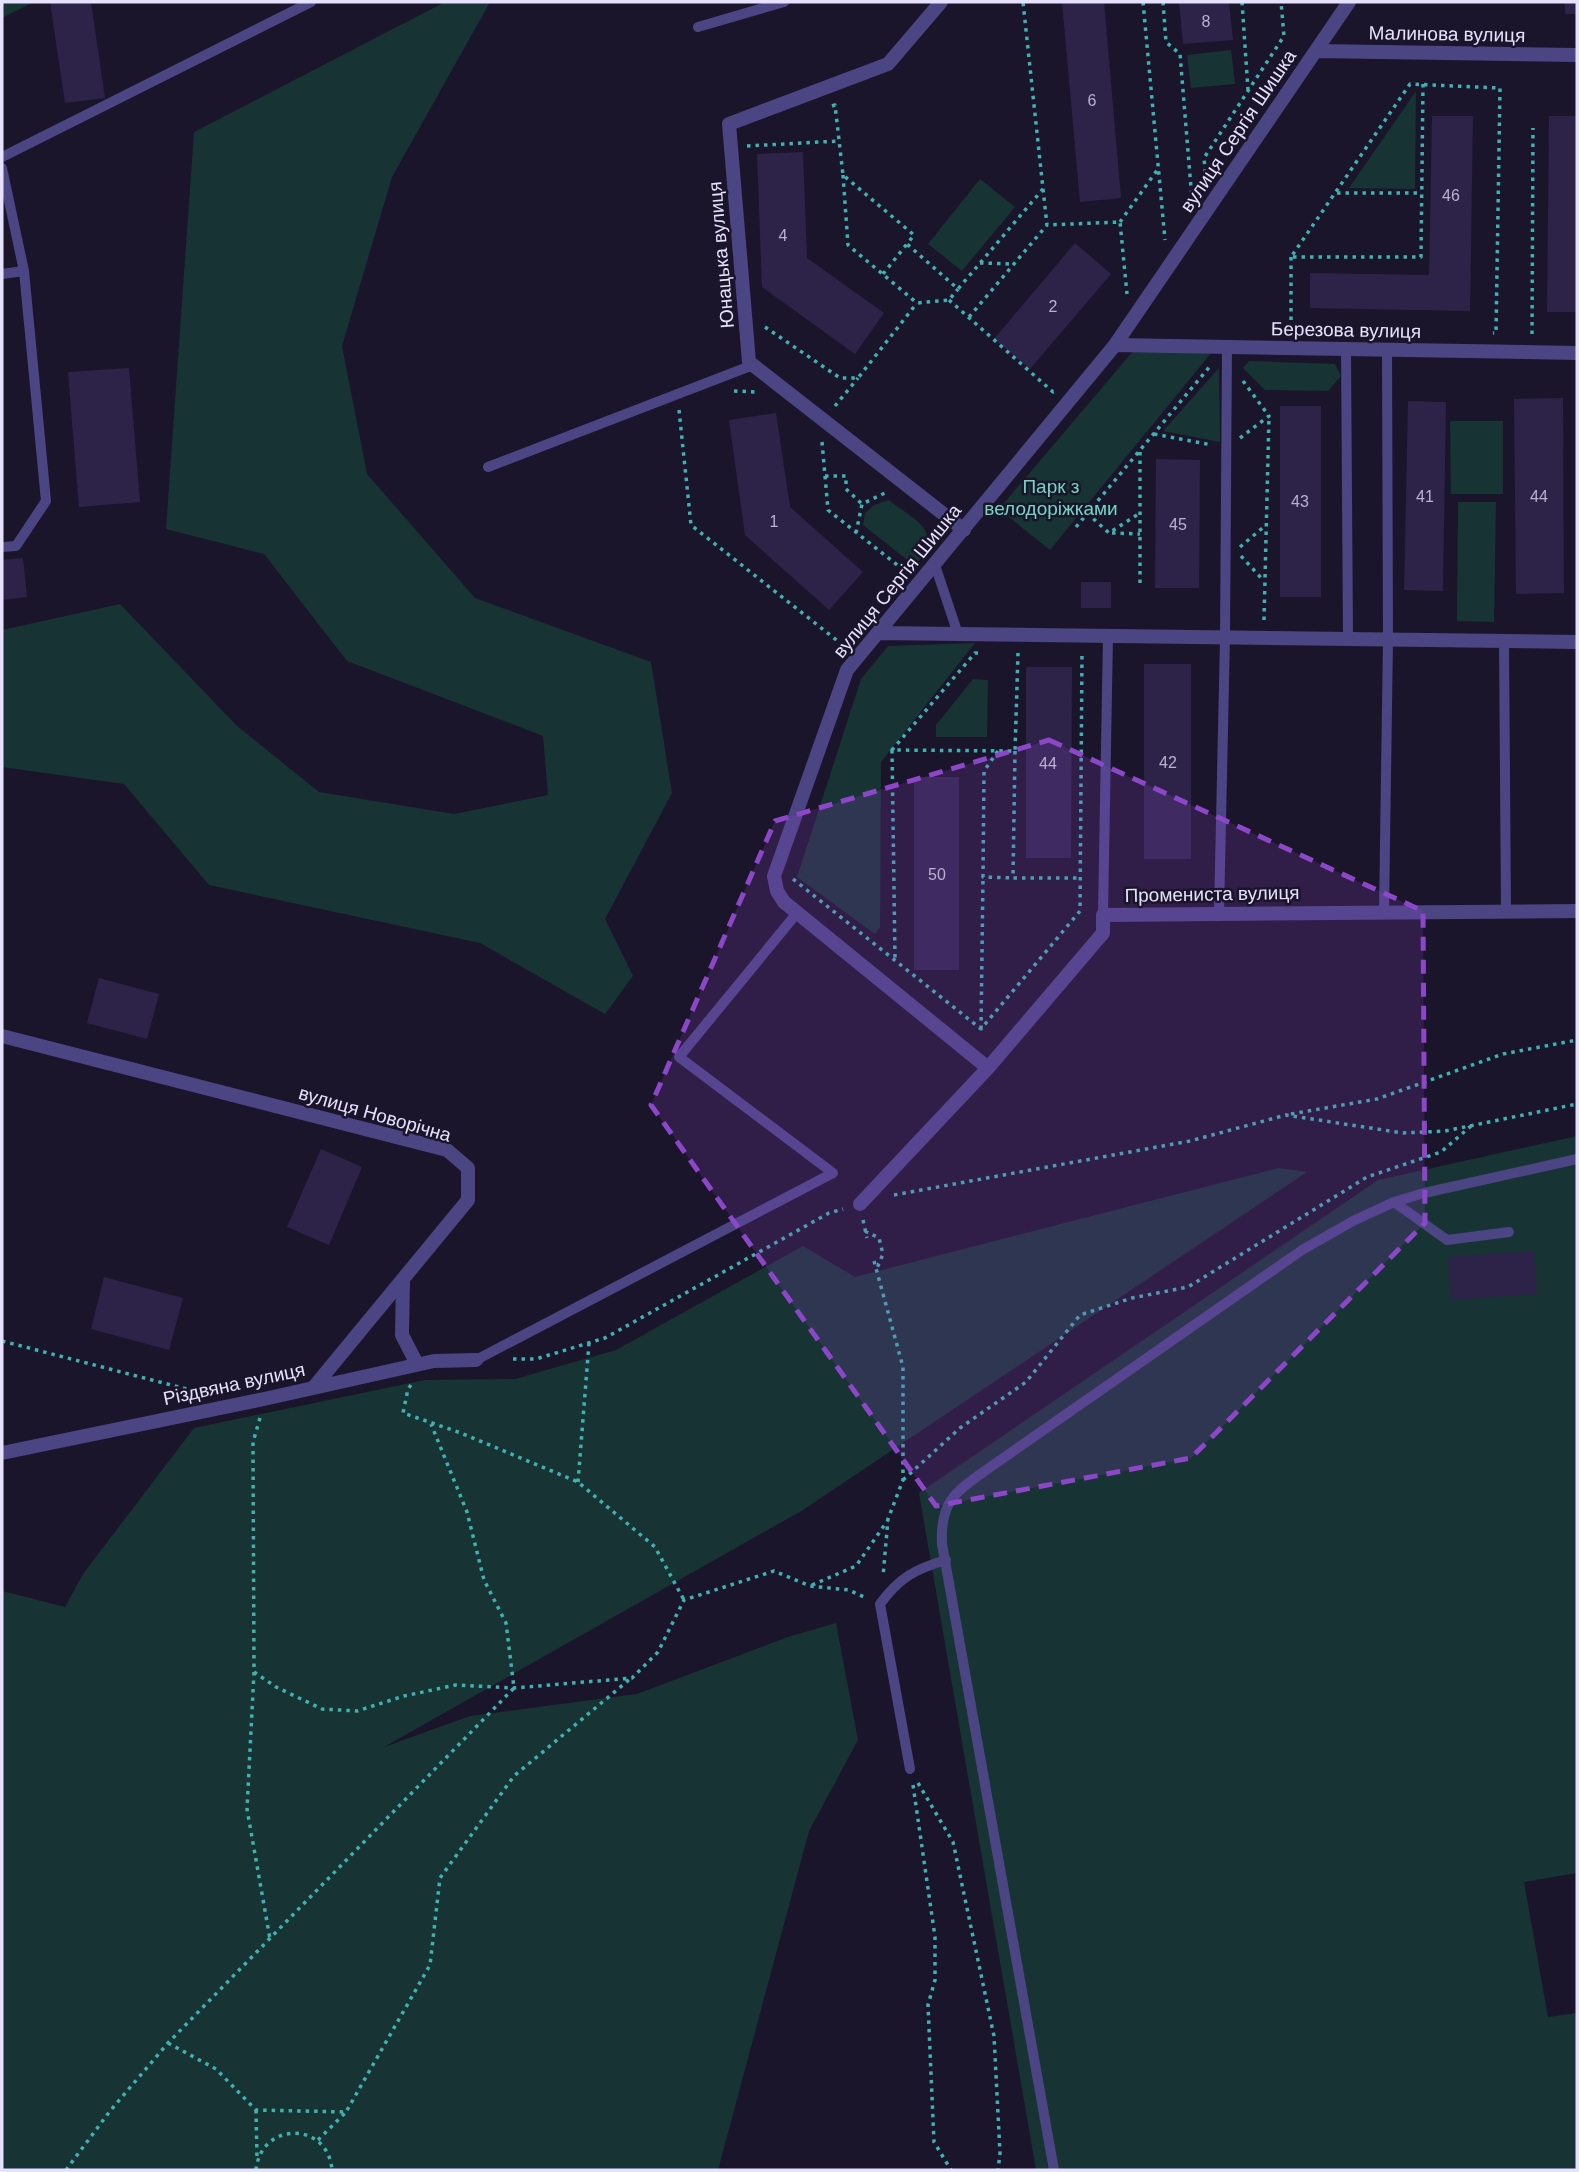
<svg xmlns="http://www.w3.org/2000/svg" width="1579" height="2172" viewBox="0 0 1579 2172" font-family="Arial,sans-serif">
<rect width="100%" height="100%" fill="#1a152a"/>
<path fill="#183334" d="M2 2H34L2 18Z
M445 2H490L392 177 342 346 367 474 475 598 651 662 672 793 605 919 633 976 605 1014 480 943 209 885 124 784 2 767V630L120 604 237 726 319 792 454 814 548 795 543 736 347 661 264 554 166 529 194 132Z
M1231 50 1235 84 1191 88 1187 55Z
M1416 91 1415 189 1349 188Z
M980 179 1015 207 962 271 928 244Z
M1134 350 1212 352 1050 550 999 509Z
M1249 361 1335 364 1341 376 1328 391 1265 390 1243 368Z
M1219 368 1220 442 1163 431Z
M1450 421H1503V494H1451Z
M889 500C918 523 944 530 915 566L863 525 865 513 874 505Z
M1458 502H1496L1494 622 1457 621Z
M975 643 881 762 880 927 875 934 797 877 861 679 888 646Z
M973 679 988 680 987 737H936V725Z
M1577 1136V1873L1524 1882 1548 2017 1577 2013V2170H1036L919 1493 1378 1180Z
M1279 1168 1307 1172 803 1510 384 1747 470 1716 637 1694 788 1637 836 1623 858 1740 809 1831 718 2170H2V1591L65 1607 83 1574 194 1428 425 1380 515 1379 616 1350 803 1246 855 1277Z"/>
<path fill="#2d2349" d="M50 2H91L105 98 65 103Z
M1062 2H1104L1121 198 1080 202Z
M1179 2H1229L1233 40 1183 44Z
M1565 2H1577V14H1565Z
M1432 116H1473L1470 311 1310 308V273L1429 275Z
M1549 116H1577V312H1547Z
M803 152 807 258 884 313 855 354 762 287 757 154Z
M1075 243 1111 274 1030 369 994 339Z
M129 368 140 502 79 507 68 372Z
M1563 398 1564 593 1516 594 1514 399Z
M1408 401 1446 402 1443 591 1404 590Z
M1280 406H1321V597H1280Z
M776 413 790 507 863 572 829 610 745 535 729 420Z
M1156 459 1200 460 1199 588H1155Z
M23 558 27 597 2 600V560Z
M1081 582H1111V608H1081Z
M1144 664H1191V859H1144Z
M1026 667H1072L1071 858H1026Z
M914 777H959V970H914Z
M99 978 159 994 147 1039 87 1023Z
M321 1149 362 1167 329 1245 287 1227Z
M1534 1251 1537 1294 1451 1300 1448 1257Z
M104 1277 183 1298 169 1350 91 1329Z"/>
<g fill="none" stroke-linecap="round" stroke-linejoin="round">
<path stroke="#40b1b1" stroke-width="3.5" stroke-dasharray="3.5 5" stroke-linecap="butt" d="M1143 2 1165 240
M1163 2 1166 42 1180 54 1192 200
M1242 2 1248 90
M1423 84 1421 257H1291L1410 84 1500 88 1496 333H1493
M832 106 835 105 843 175 914 235 907 244 958 289 1043 189 1023 2
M747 146 839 141
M843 175 848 245 917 303 949 300 958 289
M1206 181 1204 158 1284 36 1281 2
M1043 189 1047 225 1120 222 1127 294
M1337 193H1422
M1120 222 1158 169
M1291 257V330
M980 263 1013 264
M883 274 907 244
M949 300 1053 392 1055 391
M969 317 1047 225
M765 327 840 378H858L917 303
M1532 334 1533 128
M734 391 757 392
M835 406 858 378
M679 410 691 525 844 646
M1154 434 1212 445
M1240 438 1269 416 1243 381
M822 442 828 510 906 572
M1140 452V588
M825 476H846V489L862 504
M1087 513 1109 533 1140 513
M1076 527 1211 365
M856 533 862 504 887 492
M1112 533 1140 534
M1240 547 1266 525
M1241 556 1264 581
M1264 620 1269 416
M978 653H975L892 750 1015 751 1018 653
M892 750 895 958
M998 751 984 771 983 877 1013 878
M1015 751 1013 878H1081
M793 879 981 1029 1080 911 1082 654H1080
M981 1029 983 877
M1291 1114 1377 1099 1503 1054 1577 1040
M894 1195 1190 1141 1286 1115 1403 1133 1445 1131 1577 1104
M863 1220 867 1238
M865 1231 879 1238 883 1254 877 1268
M874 1261 903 1367V1480L888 1519 883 1577
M2 1341 202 1393
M513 1359H536L605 1338 829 1213 843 1209
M411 1385 408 1389 403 1413 461 1433 578 1482 655 1547 684 1600
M260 1418 253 1442 254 1672 276 1687 322 1709 357 1711 404 1696 456 1685 514 1688 632 1678 658 1652 684 1600 774 1571 810 1586 849 1590 866 1598
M903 1480 960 1428 1026 1382 1080 1315 1132 1298 1188 1287 1367 1177 1441 1152 1471 1126
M578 1482 589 1343
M812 1585 856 1566 888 1520
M254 1672 247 1809 270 1939
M918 1783 953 1842 994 2036 1000 2153 998 2170
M913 1785 935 1937V1980L928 2005 934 2142 951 2170
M168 2043 216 2069 256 2110 346 2112 430 1965 440 1878 514 1776 630 1679
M256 2110 257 2158
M318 2140 346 2112
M66 2170 110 2111 168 2043 514 1688 506 1623 484 1580 467 1512 431 1424
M256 2170C261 2121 328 2121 332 2170"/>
<path stroke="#4b4584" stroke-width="10" d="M698 27 784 2
M2 157 311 2
M2 168 24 271
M2 274 24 271 46 501 16 546 2 547
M1346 350 1348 639
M488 467 753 365
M935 565 958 634
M1504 642 1506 911
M1384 912 1388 639 1387 350
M1219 913 1225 637 1227 347
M1103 915 1108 635
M1394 1202 1447 1240 1509 1232
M476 1360 833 1173 679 1057 797 913
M910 1769 880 1604C899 1578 915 1569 946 1560
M1054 2170 942 1544C940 1500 956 1492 989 1468L1302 1250 1353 1221 1394 1202 1424 1193 1577 1159"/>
<path stroke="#4b4584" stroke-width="14" d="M941 2 888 64 729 124 749 362 964 530
M1316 51 1577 55
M1115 345 1577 353
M878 633 1577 642
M2 1036 447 1150 468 1168V1200L314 1387
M988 1068 784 902 777 891 774 876 847 670 1115 345 1349 2
M860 1204 988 1068 1103 933V915L1577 911
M403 1280 402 1335 417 1364
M2 1453 264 1399 434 1361 476 1360"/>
</g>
<path fill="#8b47c8" fill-opacity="0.2" stroke="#8b47c8" stroke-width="5" stroke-dasharray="14 9" stroke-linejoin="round" d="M1049 740 1423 911 1425 1223 1191 1458 936 1506 651 1105 775 821Z"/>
<g text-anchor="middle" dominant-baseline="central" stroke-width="5" stroke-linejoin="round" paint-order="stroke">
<g font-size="16" fill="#b8b2cf">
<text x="1206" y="21">8</text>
<text x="1092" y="100">6</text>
<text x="1451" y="195">46</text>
<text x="783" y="235">4</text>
<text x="1053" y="306">2</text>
<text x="1425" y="496">41</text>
<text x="1539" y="496">44</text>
<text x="1300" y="501">43</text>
<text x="774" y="521">1</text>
<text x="1178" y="524">45</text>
<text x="1168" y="762">42</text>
<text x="1048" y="763">44</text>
<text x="937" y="874">50</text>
</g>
<g font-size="19" fill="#e6e1fc" stroke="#1a152a">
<text transform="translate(1447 34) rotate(1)">Малинова вулиця</text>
<text transform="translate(1238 131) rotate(-56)">вулиця Сергія Шишка</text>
<text transform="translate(721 255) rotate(-95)">Юнацька вулиця</text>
<text transform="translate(1346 330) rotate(1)">Березова вулиця</text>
<text transform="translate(897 581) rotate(-51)">вулиця Сергія Шишка</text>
<text transform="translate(1212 894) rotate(-1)">Промениста вулиця</text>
<text transform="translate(375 1114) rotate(16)">вулиця Новорічна</text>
<text transform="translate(234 1384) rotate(-12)">Різдвяна вулиця</text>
</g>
<g font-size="19" fill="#74d5c3" stroke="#1a152a">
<text x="1051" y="486">Парк з<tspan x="1051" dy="22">велодоріжками</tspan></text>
</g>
</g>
<rect width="1579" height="2172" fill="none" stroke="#e6e1fc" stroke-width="7"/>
</svg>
